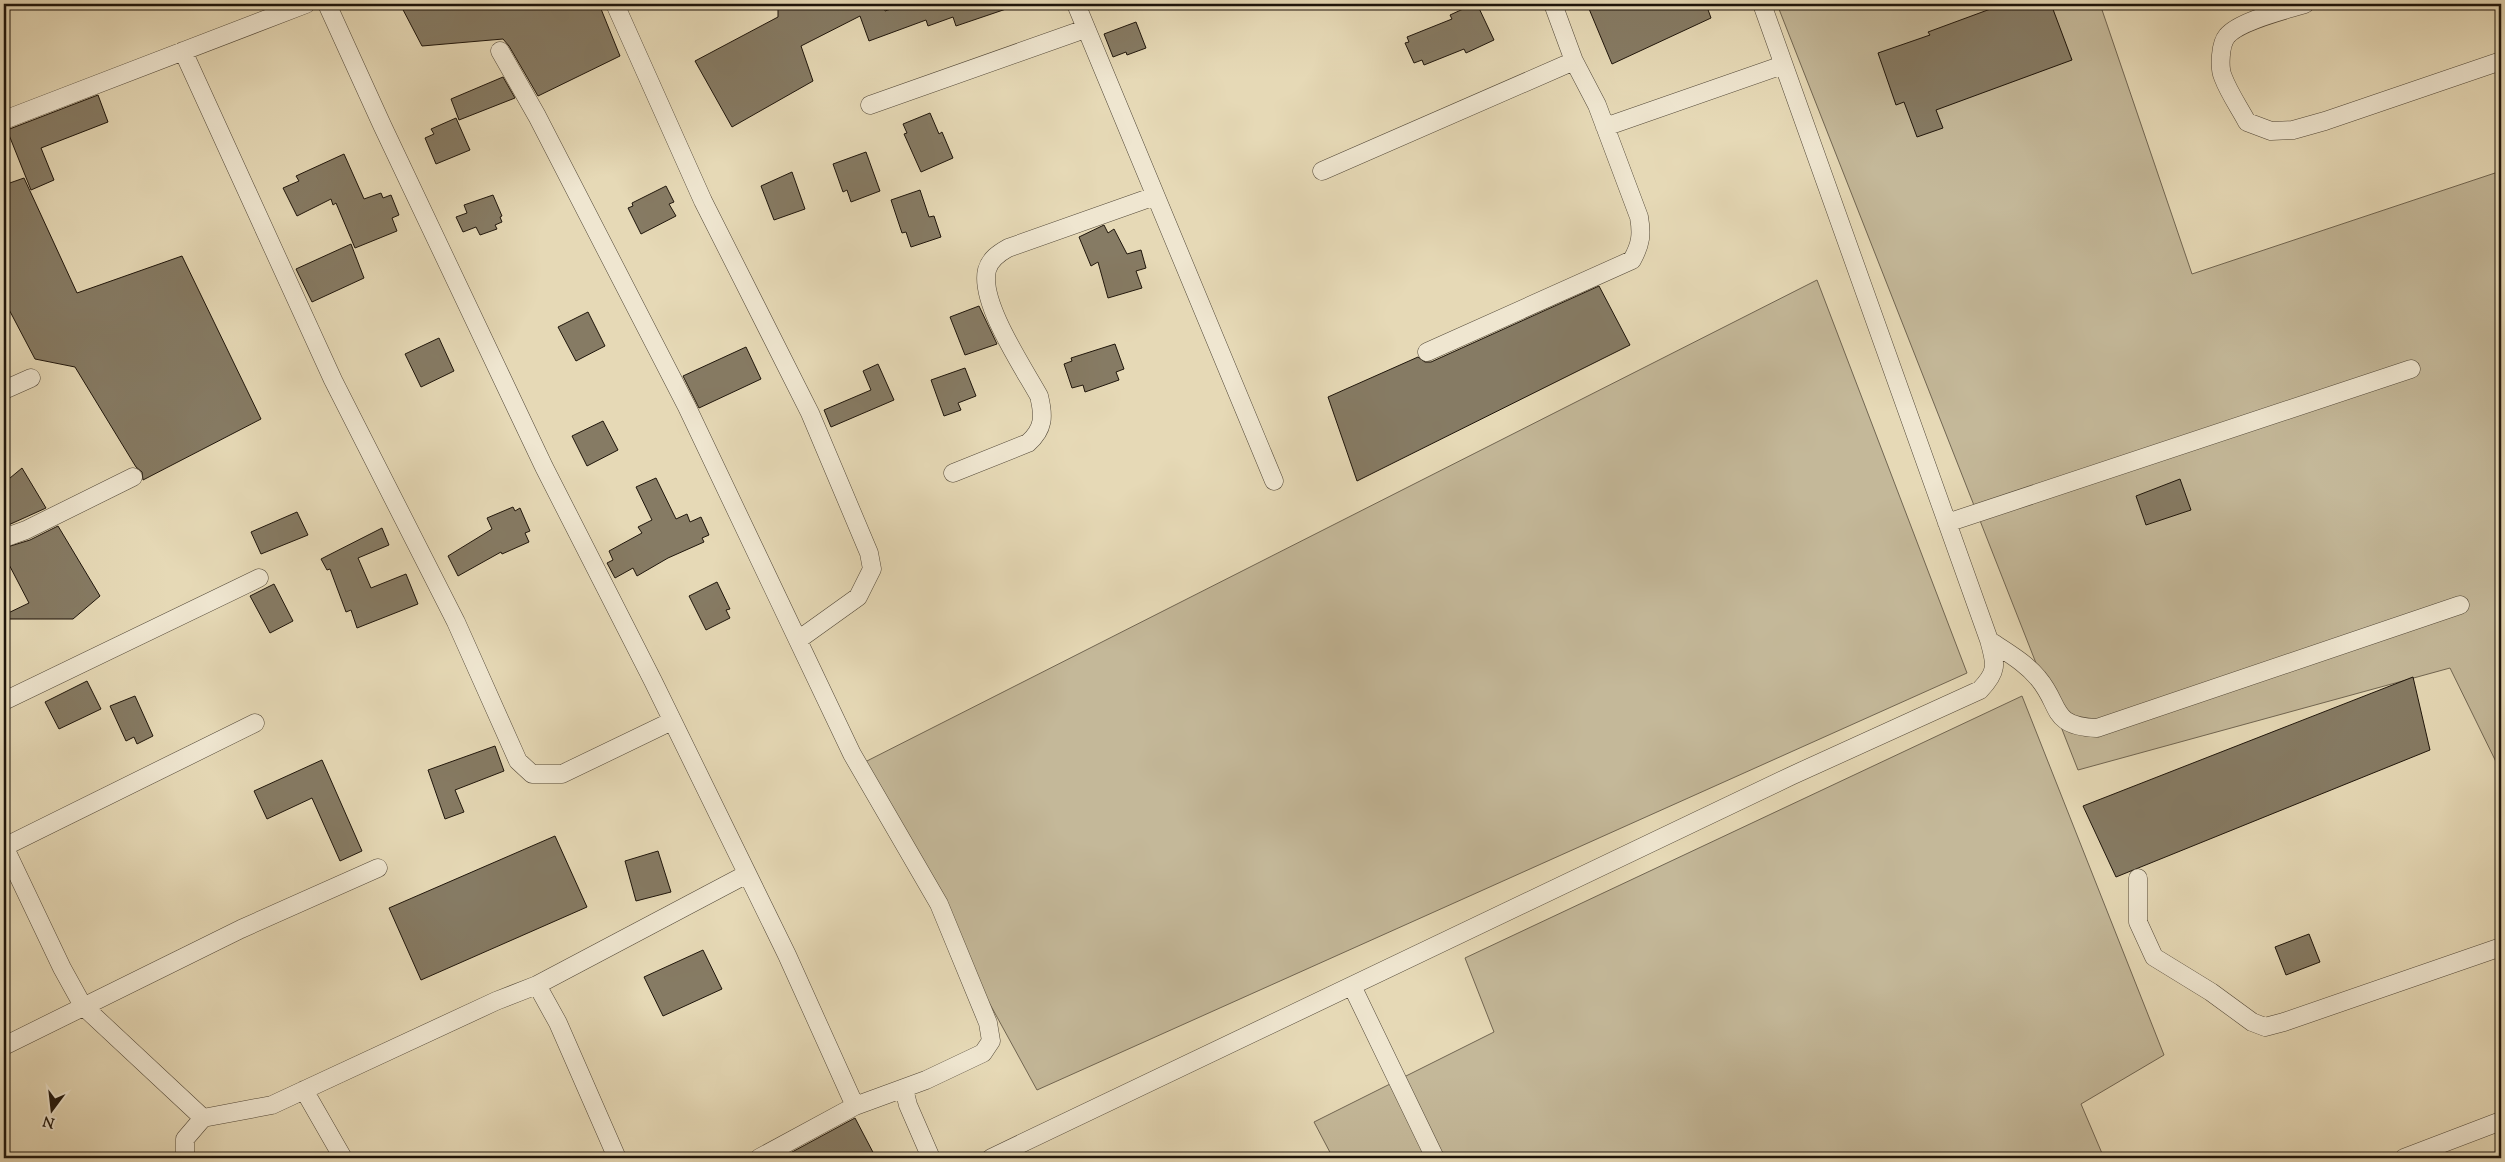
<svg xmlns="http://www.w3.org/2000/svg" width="2505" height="1162" viewBox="0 0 2505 1162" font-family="'Sorts Mill Goudy',serif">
<rect width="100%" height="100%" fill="#e6d9b6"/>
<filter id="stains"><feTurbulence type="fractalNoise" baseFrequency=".004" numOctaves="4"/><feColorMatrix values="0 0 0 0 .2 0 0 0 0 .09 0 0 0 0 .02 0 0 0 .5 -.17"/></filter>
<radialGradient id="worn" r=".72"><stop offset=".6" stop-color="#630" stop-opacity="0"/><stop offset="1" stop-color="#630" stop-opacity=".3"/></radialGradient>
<path fill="#c4b899" stroke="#716652" d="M1777 4H2100L2192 274 2501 171V772L2450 668 2078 770Z
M1817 280 1967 673 1037 1090 859 765Z
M2022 696 2164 1055 2081 1104 2104 1158H1333L1314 1122 1494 1032 1465 958Z"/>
<path fill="#867b64" stroke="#1e150b" d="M400 4H501L508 9 525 4H599L620 56 538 96 509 46 503 39 422 46Z
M778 4H885L884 5 885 11 906 4H1011L1012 7 956 26 953 17 928 26 926 20 869 41 860 16 801 46 813 81 732 127 695 61 778 17Z
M1474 4H1477L1494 40 1466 53 1464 49 1424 65 1422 60 1414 63 1405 43 1409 42 1407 37 1452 19 1450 15Z
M1587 4H1706L1711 18 1612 64Z
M2004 4H2051L2072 60 1936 110 1943 128 1917 137 1904 102 1896 105 1878 53 1930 35 1928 32Z
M1136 22 1146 48 1127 55 1126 52 1113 57 1104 34Z
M503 77 515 98 459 120 451 99Z
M98 95 108 122 41 148 54 180 31 190 7 130Z
M930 113 939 134 942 132 953 158 921 172 904 134 907 133 903 124Z
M456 118 470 150 436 164 425 138 434 134 431 129Z
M866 152 880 191 851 202 847 190 843 192 833 164Z
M344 154 364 199 381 193 383 198 391 195 399 215 392 218 397 231 355 248 336 203 333 205 331 199 297 216 283 188 299 181 296 176Z
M792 172 805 209 774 220 761 186Z
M24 178 77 293 182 256 261 419 143 480 142 472 136 467 75 367 35 359 4 300V185Z
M666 186 674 202 669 204 676 216 641 234 628 208 633 206 632 203Z
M920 190 929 217 934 216 941 237 911 247 906 232 902 233 891 200Z
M493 195 502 216 500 217 502 222 495 225 497 229 480 235 476 227 463 232 456 217 467 213 464 205Z
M1104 225 1108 233 1114 229 1127 254 1141 250 1146 268 1136 271 1142 288 1108 298 1098 262 1091 266 1079 237Z
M351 244 364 278 312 302 296 269Z
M1599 286 1630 345 1357 481 1328 397 1418 357 1425 362H1431Z
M979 306 997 344 965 355 950 317Z
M588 312 605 346 576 361 558 327Z
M439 338 454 371 421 387 405 354Z
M1115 344 1124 369 1116 372 1119 380 1085 392 1083 385 1072 388 1064 364 1072 361 1071 358Z
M746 347 761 379 699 408 683 376Z
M878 364 894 400 831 427 824 410 871 390 863 371Z
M965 368 976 396 958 403 961 410 944 416 931 380Z
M603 421 618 450 587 466 572 436Z
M22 468 46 508 4 527V483Z
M656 478 676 519 687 514 690 522 701 517 709 535 702 538 704 542 668 558 637 576 633 568 615 578 607 563 613 560 609 551 642 533 638 527 652 520 636 487Z
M2180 479 2191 510 2146 525 2136 496Z
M513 507 515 511 520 508 530 531 525 533 529 542 502 554 501 552 458 576 448 556 492 529 487 518Z
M297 512 308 535 261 554 251 532Z
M58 526 100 596 73 619H4V615L29 603 4 555V548L30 540Z
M382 528 389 545 358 558 371 588 406 574 418 604 357 628 351 610 346 612 330 569 327 570 321 559Z
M717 582 730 609 726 610 730 618 706 630 689 596Z
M274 584 293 621 270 633 250 596Z
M2413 677 2430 750 2116 877 2083 806Z
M87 681 101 709 59 729 45 702Z
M135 696 153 736 137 744 134 737 126 741 110 706Z
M495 746 504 771 455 790 464 812 445 819 428 770Z
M322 760 362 851 340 861 312 798 267 819 254 791Z
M555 836 587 907 421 980 389 908Z
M658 851 671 892 636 901 625 861Z
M2309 934 2320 962 2286 975 2275 947Z
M703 950 722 989 663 1016 644 977Z
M855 1118 876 1158H781Z"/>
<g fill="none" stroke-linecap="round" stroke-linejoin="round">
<defs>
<path id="minor" d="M327 4 382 125 544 467 653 681 787 955 855 1106 926 1080 983 1053 991 1041 988 1023 939 904 852 754 687 407 537 116 500 51
M615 4 703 201 810 413 869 553 872 569 858 597 798 640
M1076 4 1274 481
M2305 4C2286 10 2239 21 2227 36 2220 44 2219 68 2223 77 2229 93 2239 107 2247 122L2271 131 2293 130 2325 121 2501 61
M183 51 333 380 456 622 518 761 532 774H562L672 721
M870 105 1085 29
M4 120 306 4
M1605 127 1783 65
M1322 171 1574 61
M1427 352 1632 260C1641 244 1642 234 1639 217L1597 105 1574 61 1553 4
M4 390 31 378
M953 473 1028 443C1044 429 1044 416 1039 396 1023 367 979 302 987 270 990 259 999 253 1008 248L1155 196
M1947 523 2411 369
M4 538 26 530 133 477
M1989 640C2006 652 2025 662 2038 678 2062 706 2049 726 2097 728L2460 605
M4 701 259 578
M4 846 62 968 83 1006 203 1118
M4 847 255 723
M2138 878V922L2154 957 2211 992 2252 1022 2265 1027 2284 1022 2501 947
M537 985 747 874
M1352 986 1435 1158
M4 1046 241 929 378 868
M904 1089 908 1105 931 1158
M304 1090 343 1158
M185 1158V1139L203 1118 272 1105 496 1001 537 985 558 1023 617 1158
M759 1158 855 1106
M991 1158 1791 776 1980 690C1998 671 1996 665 1989 640L1762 4
M2404 1158 2501 1121"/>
</defs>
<use href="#minor" stroke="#504636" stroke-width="19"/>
<use href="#minor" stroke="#efe6d0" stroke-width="18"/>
</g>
<rect width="2505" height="1162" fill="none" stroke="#e6d9b6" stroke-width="20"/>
<rect x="5" y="5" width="2495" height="1152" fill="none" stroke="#1e150b" stroke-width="2.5"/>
<rect x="10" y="10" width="2485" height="1142" fill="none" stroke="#1e150b"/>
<g transform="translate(52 1110) rotate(195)" stroke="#efe6d0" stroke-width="4" paint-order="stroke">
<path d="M0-4L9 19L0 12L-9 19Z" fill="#1e150b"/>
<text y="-8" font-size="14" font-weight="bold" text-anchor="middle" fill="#1e150b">N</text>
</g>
<rect width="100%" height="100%" filter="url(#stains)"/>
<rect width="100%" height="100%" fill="url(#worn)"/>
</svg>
